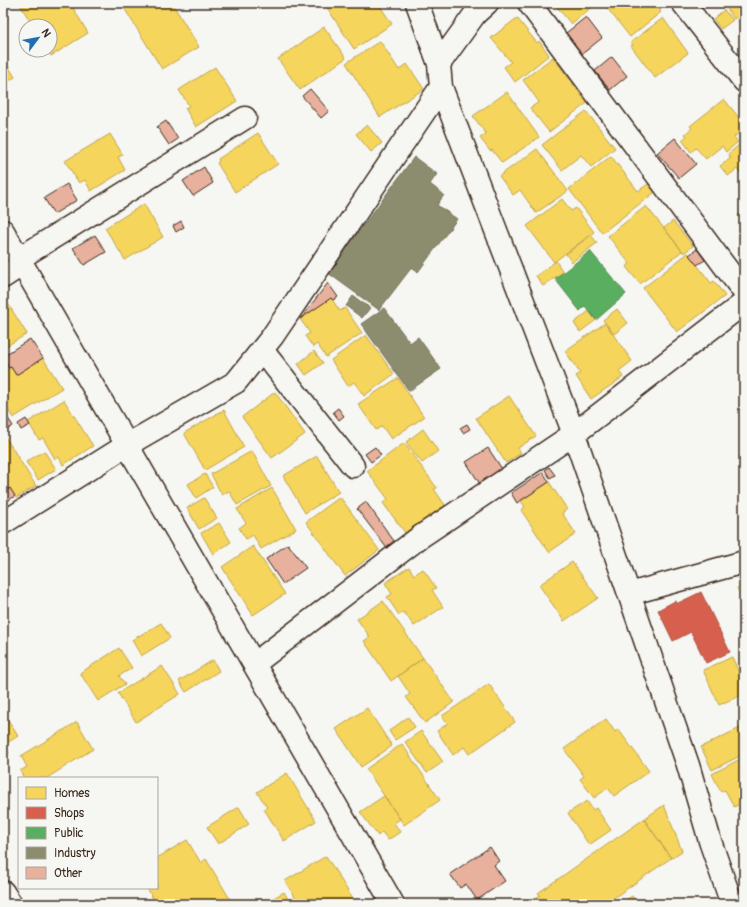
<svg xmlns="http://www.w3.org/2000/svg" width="747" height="907" viewBox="0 0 747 907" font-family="Pangolin,sans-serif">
<rect width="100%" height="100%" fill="#f6f6f2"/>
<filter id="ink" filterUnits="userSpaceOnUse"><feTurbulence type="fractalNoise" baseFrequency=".025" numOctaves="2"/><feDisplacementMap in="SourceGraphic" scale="8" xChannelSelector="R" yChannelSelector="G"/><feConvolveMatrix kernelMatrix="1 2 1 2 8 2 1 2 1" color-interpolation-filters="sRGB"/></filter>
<g filter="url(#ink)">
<path fill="#f6d55c" stroke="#bea249" d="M19 3H70L88 33 51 56 48 50H50V26H33Z
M121 3H172L199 47 162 69Z
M324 3H378L392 24 354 49Z
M554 3H597L571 24Z
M605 3H653L661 12 630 37 604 4Z
M723 3H744V12L734 19Z
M724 10 733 20 721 29 713 19Z
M744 17V29L738 21Z
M517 18 537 43 539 41 549 55 515 82 504 67 511 62 491 38Z
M663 18 688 53 655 78 631 46 633 45 631 42Z
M324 27 346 58 300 90 278 59Z
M380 41 399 70 407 64 424 89 380 117 346 63Z
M553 57 587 103 549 132 530 108 539 102 523 80Z
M3 58 15 77 3 85Z
M215 67 237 101 196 127 185 108 189 106 179 90Z
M507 92 539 137 502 163 492 150 490 151 480 138 486 134 473 116Z
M724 99 744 124V129L734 137 738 142 726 152 722 146 706 159 696 148 691 152 682 140 687 136 685 134 692 128 690 126Z
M586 111 615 148 591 167 581 155 562 170 542 145Z
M367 125 382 143 371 152 356 134Z
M258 133 278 164 235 192 217 163 219 161 218 159Z
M110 134 123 155 118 157 125 170 91 191 85 180 79 183 65 161Z
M744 141V178L737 169 728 176 720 166 731 158 728 154Z
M537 149 568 191 536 213 520 190 513 195 499 176Z
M611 156 638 191 648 184 655 192 602 233 569 189Z
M562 199 571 211 576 208 594 232 554 262 527 226Z
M144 204 163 237 125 260 105 228Z
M744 205V223L738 215 743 211 740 208Z
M646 206 682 251 640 284 626 267 630 264 608 236Z
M673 221 693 246 684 253 664 228Z
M591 235 597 243 572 262 566 254Z
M688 253 711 283 714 281 725 296 677 332 643 288Z
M556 261 563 272 543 286 536 276Z
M331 298 340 311 345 308 362 333 326 357 317 344 313 347 305 336 310 333 300 319Z
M5 299 27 334 3 348V300Z
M617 309 628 323 614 334 603 320Z
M589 311 596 320 580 332 574 323Z
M605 323 632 361 619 371 623 377 591 399 576 376 580 373 565 351Z
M366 335 394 374 364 396 354 382 348 386 331 360Z
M314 351 323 363 306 375 298 364Z
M43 358 62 388 13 418 3 402V372L11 367 16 375Z
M398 378 424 417 391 439 382 426 376 430 358 404Z
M275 392 305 434 272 458 242 417Z
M509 396 536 436 518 448 521 453 506 463 476 418Z
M64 400 93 446 63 465 59 457 55 459 43 438 39 440 28 422Z
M224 410 244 447 205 470 184 433Z
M423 429 438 451 422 463 406 442Z
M4 435 36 486 16 498 10 488 3 493Z
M404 443 437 488 434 489 445 505 406 534 383 503 388 499 367 471Z
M44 451 56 469 38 480 26 462Z
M252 451 271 486 237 505 229 491 222 495 211 474Z
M317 456 339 492 305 513 283 476Z
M205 474 213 487 196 498 188 484Z
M549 482 567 509 562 513 576 534 549 552 521 510 525 507 521 501Z
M272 488 296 529 261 549 253 535 246 539 239 528 246 523 237 509Z
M340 497 379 550 345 576 306 522Z
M204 498 217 518 199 529 187 508Z
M219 523 231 542 213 554 201 533Z
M253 546 285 594 253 615 222 567Z
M572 562 598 598 564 621 539 585Z
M409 567 414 575 423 569 436 588 432 590 443 607 414 626 404 612 399 615 387 597 392 594 385 583Z
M744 585V602L737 588Z
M383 601 423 658 391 681 364 641 370 637 357 619Z
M161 623 170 638 141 656 132 640Z
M119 648 132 668 119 676 125 684 98 701 80 673Z
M732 657 744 683V694L719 705 703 670Z
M423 658 454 702 425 723 406 697 410 694 398 676Z
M213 660 219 671 186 692 179 681Z
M162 666 180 694 136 722 118 693Z
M489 684 515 722 469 754 464 747 453 755 437 731 447 724 442 716Z
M367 708 392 746 361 767 336 729Z
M6 717 18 736 4 745 9 753 3 756V718Z
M408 717 415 727 395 740 389 731Z
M606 719 615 732 618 729 649 771 614 796 608 788 594 798 580 779 584 776 564 749Z
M77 722 93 749 47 778H24L20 771 27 767 21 756Z
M744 726V754L712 770 701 747Z
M421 731 443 762 427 773 405 742Z
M402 744 440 800 404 825 366 769Z
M744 757V802L734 807 725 790 721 792 712 774Z
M287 773 316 821 284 841 264 809 267 807 257 792Z
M384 796 400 819 394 823 400 832 388 840 382 832 378 836 360 812Z
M587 801 593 810 596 808 611 830 589 845 568 813Z
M664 805 682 851 671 858 644 819Z
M239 807 249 824 218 844 207 827Z
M644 819 671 858 605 904H537L534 900 540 895 538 893Z
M187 840 201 863 206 859 233 904H162L161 902 156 904 147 888H157V858Z
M326 856 356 904H299L285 881Z
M284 892 291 904H263Z
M632 896 637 904H620Z"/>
<path fill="#d6604d" stroke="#a8503f" d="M701 592 730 652 706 663 691 632 673 641 658 610 675 601 676 604Z"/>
<path fill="#5aae61" stroke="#51864d" d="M590 251 626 294 596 320 585 306 580 311 555 279Z"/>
<path fill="#8c8c6e" stroke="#746f56" d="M414 157 437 174 430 184 444 195 437 205 457 219 418 272 412 267 379 310 328 273Z
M353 296 370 308 362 318 346 306Z
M384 308 410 343 418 337 441 369 409 391 361 324Z"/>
<path fill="#e7b19d" stroke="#3b2a1e" d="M586 17 602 38 582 54 566 33Z
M612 57 627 76 610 90 595 71Z
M310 89 329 111 321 118 302 96Z
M166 121 178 139 169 145 157 127Z
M675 138 696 164 679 178 657 153Z
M204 167 213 183 193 196 183 181Z
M67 184 77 200 54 214 44 198Z
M181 221 184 227 176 232 173 226Z
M95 235 106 252 84 265 73 248Z
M697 249 705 260 697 265 689 255Z
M328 283 338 297 333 300 331 298 300 319Z
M30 339 43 358 16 375 11 367 9 368 3 359V356Z
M338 408 344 416 339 420 333 412Z
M5 414 13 426 5 431 3 428V415Z
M26 419 30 425 21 430 18 424Z
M467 424 470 429 463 433 460 428Z
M375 447 381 455 371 462 365 454Z
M488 448 502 469 480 484 466 462Z
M549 467 555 475 550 478 545 470Z
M543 472 549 482 517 503 511 493Z
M10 488 15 496 3 504V493Z
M366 502 394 541 386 547 357 509Z
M288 544 306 568 283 584 266 559Z
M490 847 499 861 494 865 505 881 477 900 466 884 460 888 450 874Z"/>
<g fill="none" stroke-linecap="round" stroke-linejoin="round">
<defs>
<path id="minor" d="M417 3 439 64 441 87 574 434 688 765 710 841 732 904
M529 3 744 292
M683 3 744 81
M439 64 475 14 487 3
M3 231 393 904
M20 258 245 118
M3 277 23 264
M262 350 353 466
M3 523 127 445 236 382 272 337 441 87
M629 594 744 562
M254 664 420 537 574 434 744 303
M3 892 11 904"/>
</defs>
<use href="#minor" stroke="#3b2a1e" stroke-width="25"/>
<use href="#minor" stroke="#f6f6f2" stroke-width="22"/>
</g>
</g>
<rect width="747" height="907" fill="none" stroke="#f6f6f2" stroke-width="16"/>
<rect x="8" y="8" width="731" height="891" fill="none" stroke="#3b2a1e" stroke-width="1.5" filter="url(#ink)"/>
<rect x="18" y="777" width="140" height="112" fill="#f6f6f2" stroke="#aba49d"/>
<rect x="26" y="787" width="20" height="12" fill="#f6d55c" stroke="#aba49d"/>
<text x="54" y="797" font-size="12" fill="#3b2a1e">Homes</text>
<rect x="26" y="807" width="20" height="12" fill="#d6604d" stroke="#aba49d"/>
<text x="54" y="817" font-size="12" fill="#3b2a1e">Shops</text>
<rect x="26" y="827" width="20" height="12" fill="#5aae61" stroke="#aba49d"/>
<text x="54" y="837" font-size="12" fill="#3b2a1e">Public</text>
<rect x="26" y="847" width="20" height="12" fill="#8c8c6e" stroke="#aba49d"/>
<text x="54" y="857" font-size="12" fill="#3b2a1e">Industry</text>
<rect x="26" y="867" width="20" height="12" fill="#e7b19d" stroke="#aba49d"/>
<text x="54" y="877" font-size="12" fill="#3b2a1e">Other</text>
<g transform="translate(38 38) rotate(58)"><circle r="19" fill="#f6f6f2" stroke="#aba49d"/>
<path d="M0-3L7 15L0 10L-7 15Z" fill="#1f6fb2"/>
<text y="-6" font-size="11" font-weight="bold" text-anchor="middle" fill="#3b2a1e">N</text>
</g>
</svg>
